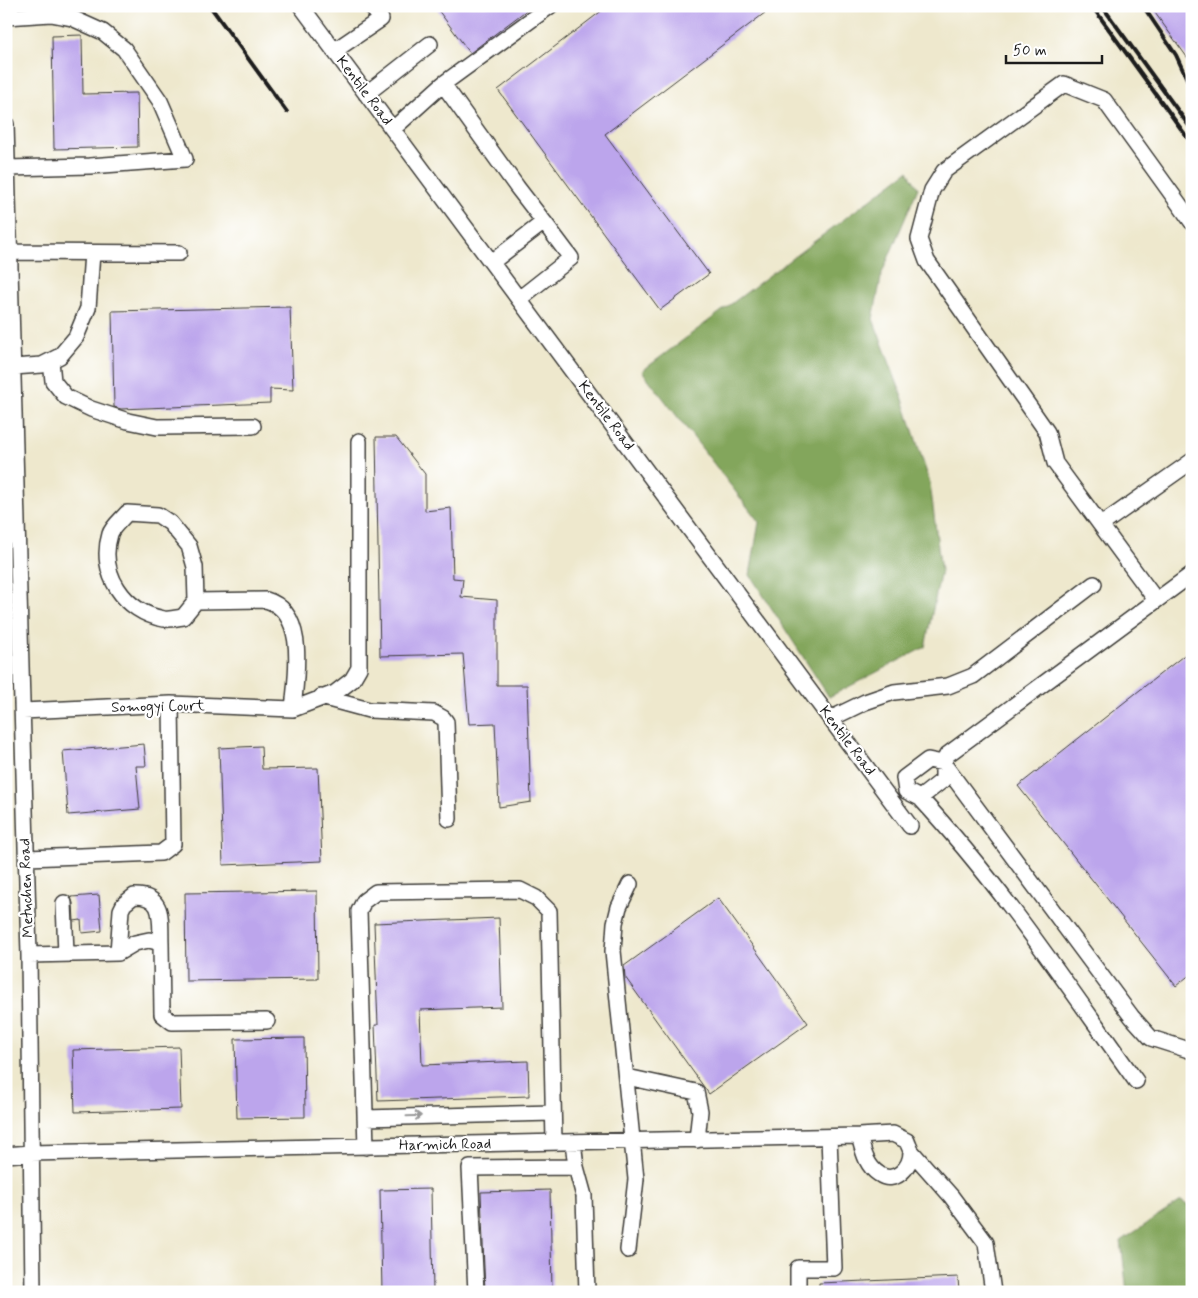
<svg xmlns="http://www.w3.org/2000/svg" width="1198" height="1298" viewBox="0 0 1198 1298" font-family="Mynerve,sans-serif">
<rect width="100%" height="100%" fill="#fff"/>
<filter id="ink" filterUnits="userSpaceOnUse"><feTurbulence type="fractalNoise" baseFrequency=".02" numOctaves="2"/><feDisplacementMap in="SourceGraphic" scale="10" xChannelSelector="R" yChannelSelector="G"/><feConvolveMatrix kernelMatrix="1 2 1 2 8 2 1 2 1" color-interpolation-filters="sRGB"/></filter>
<filter id="wash" filterUnits="userSpaceOnUse"><feTurbulence type="fractalNoise" baseFrequency=".0096" numOctaves="4" result="noise"/><feDisplacementMap in="SourceGraphic" scale="20" xChannelSelector="R" yChannelSelector="G"/><feGaussianBlur stdDeviation="1.12" result="paint"/><feColorMatrix in="noise" values="0 0 0 0 0 0 0 0 0 0 0 0 0 0 0 0 0 1.4 0 .05"/><feComposite in="paint" operator="in"/></filter>
<g filter="url(#wash)">
<rect width="100%" height="100%" fill="#eee8cd"/>
<path fill="#83a65b" stroke="#50613c" d="M908 171 918 188 882 273 873 319 901 393 930 483 941 571 925 647 829 697 750 575 759 522 642 371Z
M1181 1201 1192 1208V1292H1127L1121 1241Z"/>
<g id="blocks">
<path fill="#bca5ec" d="M435 6H532L470 53Z
M608 6H774L605 134 709 274 660 310 498 90Z
M1150 6H1192V64Z
M82 35 83 94 137 93 138 147 54 149 52 36Z
M290 307 293 390 270 389V403L121 409 114 407 112 311Z
M376 437H396L425 474V511L451 508 453 578 463 579 461 597 497 600V685H527L531 802 499 807 495 723 469 724 463 654 380 656Z
M1192 649V973L1176 986 1018 786Z
M144 744 146 766H136L140 809 68 815 63 751Z
M261 746 262 769 318 768 322 861 223 865 219 748Z
M317 891 318 979 186 981 185 893Z
M99 895 102 931 82 933 81 920 74 921 73 903 71 897Z
M718 898 808 1023 709 1094 625 977 624 966Z
M499 918 502 1007 420 1010 422 1065 528 1061 529 1096 378 1101 375 1025H378L374 923Z
M304 1038 305 1117 237 1118 235 1039Z
M179 1047 181 1109 75 1112 73 1050Z
M431 1189 433 1292H382L380 1190Z
M550 1190 552 1292H485L481 1192Z
M958 1277 959 1292H819V1283Z"/>
</g>
</g>
<g filter="url(#ink)">
<use href="#blocks" fill-opacity="0" stroke="#3c3b37" stroke-width="1"/>
<g fill="none" stroke-linecap="round" stroke-linejoin="round">
<defs>
<path id="minor" d="M301 6 910 826
M6 17 51 14 72 18 103 32 124 49 160 101 185 159 90 166 7 168
M334 51 381 19 371 6
M443 84 550 6
M366 94 430 44
M6 124 29 955 33 1292
M393 129 443 84 517 187 544 222
M10 252 179 253
M492 262 544 222 571 258 519 299
M51 361 53 381 66 397 91 409 128 421 157 427 253 426
M13 367 42 365 60 356 76 337 88 308 92 253
M1101 525 1192 461
M1192 574 947 755 943 763 1132 1017 1151 1038 1192 1051
M1156 600 1055 463 1047 432 927 261 919 239 932 190 944 171 1064 84 1104 100 1192 222
M196 601 195 567 189 546 170 523 158 515 127 513C122 519 112 527 110 534 98 573 124 612 164 619 169 620 177 618 183 617L196 601 266 600C308 612 296 676 293 709
M321 697 369 710 434 713 443 718 446 722 449 819
M23 711 171 704 293 709 335 693 352 680 359 668V441
M830 719 865 702 894 692 948 686 973 676 1094 584
M928 760 943 763V780L920 798 906 791 904 778Z
M920 798C1001 885 1067 985 1136 1081
M27 858 161 853 173 844 171 704
M64 903 66 954
M118 953 121 910 124 904 134 896C165 895 160 920 161 943
M29 955 118 953 135 943 149 940 161 943 162 1014 172 1022 267 1021
M627 1077 696 1092 700 1111 697 1140
M365 1118 553 1113
M573 1142 576 1167 584 1196 587 1292
M366 1147 359 911 364 901 376 892 520 890 536 898 549 911 554 1142
M911 1151 951 1196 986 1243 993 1292
M6 1155 30 1153 859 1136 893 1134 907 1141C908 1145 911 1149 911 1152 911 1168 894 1185 879 1174 866 1166 863 1150 859 1136
M628 1250 636 1179 613 951 615 923 619 907 630 884
M476 1292 470 1168 576 1167
M798 1292V1268H834L829 1137"/>
</defs>
<use href="#minor" stroke="#3c3b37" stroke-width="18"/>
<use href="#minor" stroke="#fff" stroke-width="15"/>
<path stroke="#1c1c1c" stroke-width="4" d="M210 6 287 112
M1092 6 1192 144
M1102 6 1192 130
M1143 6 1176 55 1192 90"/>
</g>
<defs><path id="oneway-shaft" d="M-6 0H5M1.5-3L5.5 0L1.5 3" fill="none" stroke-width="1.6" stroke-linecap="round" stroke-linejoin="round" transform="scale(1.25)"/></defs>
<use stroke="#999" href="#oneway-shaft" transform="translate(414 1116) rotate(-2)"/>
</g>
<g text-anchor="middle" dominant-baseline="central" stroke-width="4.5" stroke-linejoin="round" paint-order="stroke">
<g font-size="15" fill="#1c1c1c" stroke="#fff">
<text transform="translate(364 91) rotate(53)">Kentile Road</text>
<text transform="translate(606 416) rotate(53)">Kentile Road</text>
<text transform="translate(158 707) rotate(-1)">Somogyi Court</text>
<text transform="translate(847 741) rotate(53)">Kentile Road</text>
<text transform="translate(27 888) rotate(-92)">Metuchen Road</text>
<text transform="translate(445 1145) rotate(-1)">Harmich Road</text>
</g>
</g>
<rect width="1198" height="1298" fill="none" stroke="#fff" stroke-width="25"/>
<path d="M1006 55v8h96v-8" fill="none" stroke="#1c1c1c" stroke-width="2.5"/>
<text x="1013" y="55" font-size="15" fill="#1c1c1c" stroke="#ffffff" stroke-width="4" paint-order="stroke">50 m</text>
</svg>
